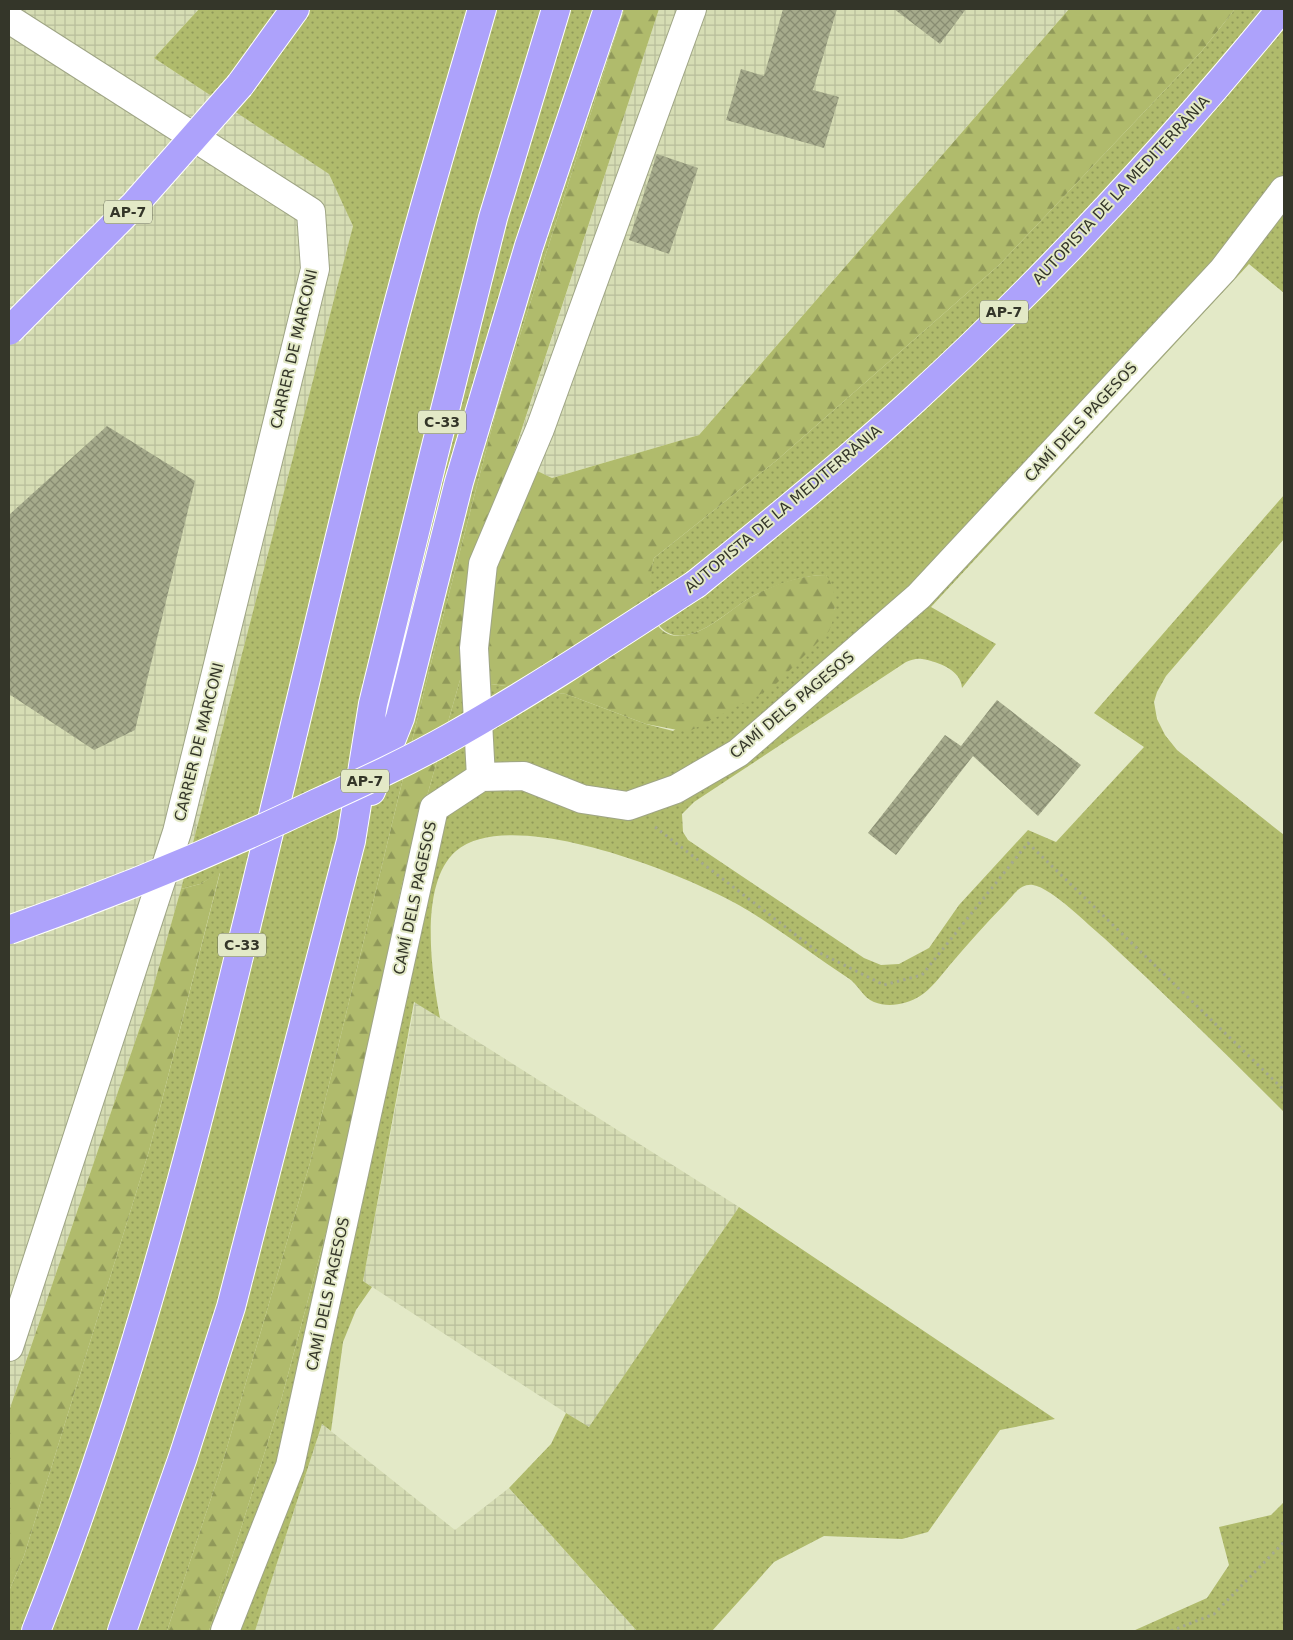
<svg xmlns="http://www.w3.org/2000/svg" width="1293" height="1640" viewBox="0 0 1293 1640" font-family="'DejaVu Sans',sans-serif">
<defs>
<pattern id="industrial-grid" width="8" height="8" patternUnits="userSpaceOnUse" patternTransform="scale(1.25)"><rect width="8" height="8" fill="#d6ddb4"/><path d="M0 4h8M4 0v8" fill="none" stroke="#b8be9b"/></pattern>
<pattern id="grass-dots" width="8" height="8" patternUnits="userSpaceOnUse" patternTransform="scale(1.25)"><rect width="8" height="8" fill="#b0bb6c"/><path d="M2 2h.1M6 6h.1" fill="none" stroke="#909959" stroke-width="1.8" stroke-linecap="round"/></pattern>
<pattern id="forest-firs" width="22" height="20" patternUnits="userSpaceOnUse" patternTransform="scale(1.25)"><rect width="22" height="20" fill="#b0bb6c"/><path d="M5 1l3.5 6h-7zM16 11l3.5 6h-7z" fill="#909959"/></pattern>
<pattern id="building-cross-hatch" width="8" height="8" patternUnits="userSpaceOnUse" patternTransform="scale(1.25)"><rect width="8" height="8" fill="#a6ab8c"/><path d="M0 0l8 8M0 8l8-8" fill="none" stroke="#888c72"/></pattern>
</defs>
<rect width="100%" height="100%" fill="#e3e9c7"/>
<path fill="url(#industrial-grid)" d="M9 9H199L154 58 330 174 353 226 181 889 151 995 9 1411Z
M659 9H1069L699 435 552 478 512 460Z
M415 1002 739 1207 589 1428 363 1281Z
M322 1424 455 1530 509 1488 637 1631H255Z"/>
<path fill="url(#grass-dots)" d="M199 9H624L498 404 428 675 310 1163 221 1468 167 1631H9V1591L24 1556 149 1151 220 873 200 884 181 889 353 226 329 174 154 58Z
M1235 9H1284V293L1249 264 931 607 996 644 962 688C961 670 939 662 922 659 917 658 911 660 906 662L694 802 682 814 683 832 688 840 864 958 881 965 899 964 929 948 959 905 1028 830 1056 842 1144 747 1094 713 1284 495V539L1166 676 1157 692 1154 702 1157 719 1165 735 1177 750 1284 835V1112C1225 1053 1166 995 1104 938 1088 925 1052 888 1033 885 1020 883 1013 896 1005 904 985 924 967 945 949 966 940 977 931 989 920 996 907 1004 889 1008 874 1002 863 998 858 984 848 978 815 956 783 932 749 911 694 877 512 803 456 851 418 884 432 975 440 1018L414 1002 363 1281 372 1287 356 1310 343 1342 331 1431 322 1424 255 1631H209L282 1397 343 1169 402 884 460 680 566 694 646 724 673 731 835 609 826 575C802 575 779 584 757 594 730 606 685 659 658 624 644 607 649 578 654 558L777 460 999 265 1201 52Z
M739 1207 1055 1419 1000 1430 928 1532 902 1539 824 1536 774 1562 712 1631H637L509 1488 551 1444 566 1413 589 1427Z
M1284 1502V1631H1133L1207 1598 1229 1565 1219 1527 1271 1515Z"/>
<path fill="url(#forest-firs)" d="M624 9H659L512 459 552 478 699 435 1069 9H1235L1201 52 999 265 777 460 654 558C646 591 645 654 699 631 720 622 736 604 757 594 779 583 801 575 826 575 838 591 837 613 829 631L772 688 688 732 646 724 566 694 460 680 402 884 343 1169 282 1397 209 1631H167L221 1468 310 1163 428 675 498 404Z
M220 872 149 1151 24 1556 9 1591V1411L151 995 181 889 200 884Z"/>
<path fill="url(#building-cross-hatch)" d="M783 9H837L813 90 839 97 824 148 726 120 741 69 764 76Z
M894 9H966L940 44Z
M657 154 698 168 669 254 629 240Z
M107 426 195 481 135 730 94 750 9 694V515Z
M997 700 1081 765 1038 816 973 756 896 855 868 833 945 735 961 746Z"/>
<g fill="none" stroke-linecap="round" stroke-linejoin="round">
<defs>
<path id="minor" d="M9 19 311 212 315 269 177 832 9 1347
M481 777 474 648 483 564 540 429 692 9
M225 1631 290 1466 434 808 481 777 524 776 582 799 628 806 676 789 738 753 919 596 1223 270 1284 190"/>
<path id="highway" d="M240 85 295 9
M696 584C770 524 844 464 914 400 1046 279 1168 147 1281 9
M371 791 400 718 459 482 529 246 608 9
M36 1631C143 1361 210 1077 278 795 322 614 363 432 412 253 434 171 459 90 482 9
M122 1631 183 1457 231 1307 351 841 373 704 433 458 493 218 556 9"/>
</defs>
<use href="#minor" stroke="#9fa585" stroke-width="30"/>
<use href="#highway" stroke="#fff" stroke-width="30"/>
<path stroke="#a4a98e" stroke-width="3" stroke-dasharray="2.5 4" stroke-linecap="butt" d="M655 827 818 952 884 985 922 975 1028 843 1284 1090
M1171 1631 1214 1614 1284 1542"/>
<use href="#minor" stroke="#fff" stroke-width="28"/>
<use href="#highway" stroke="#ada2fb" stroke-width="28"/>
<defs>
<path id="highway-bridge" d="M9 331 135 204 240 85
M9 930C114 893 216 851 317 803 363 782 409 761 453 736 536 689 616 636 696 584"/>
</defs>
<use href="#highway-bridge" stroke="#fff" stroke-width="30" stroke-linecap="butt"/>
<use href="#highway-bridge" stroke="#ada2fb" stroke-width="28"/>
</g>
<g text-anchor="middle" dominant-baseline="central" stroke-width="4" stroke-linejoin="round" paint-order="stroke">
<g fill="#e3e9c7" stroke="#686c58" stroke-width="1">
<rect x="104" y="200.5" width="48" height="23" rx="4"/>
<rect x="980" y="300.5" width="48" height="23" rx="4"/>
<rect x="418" y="410.5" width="48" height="23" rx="4"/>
<rect x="341" y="769.5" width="48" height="23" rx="4"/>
<rect x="218" y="933.5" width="48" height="23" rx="4"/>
</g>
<g font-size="14" font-weight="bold" fill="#343629">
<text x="128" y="212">AP-7</text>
<text x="1004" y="312">AP-7</text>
<text x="442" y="422">C-33</text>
<text x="365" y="781">AP-7</text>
<text x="242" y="945">C-33</text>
</g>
<g font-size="15" fill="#343629" stroke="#e3e9c7">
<text transform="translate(1121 190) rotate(-47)">AUTOPISTA DE LA MEDITERRÀNIA</text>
<text transform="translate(294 349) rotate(-77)">CARRER DE MARCONI</text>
<text transform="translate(1081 422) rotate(-47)">CAMÍ DELS PAGESOS</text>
<text transform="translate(783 509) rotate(-40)">AUTOPISTA DE LA MEDITERRÀNIA</text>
<text transform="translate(792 705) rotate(-40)">CAMÍ DELS PAGESOS</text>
<text transform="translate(199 742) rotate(-76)">CARRER DE MARCONI</text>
<text transform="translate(415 898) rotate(-78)">CAMÍ DELS PAGESOS</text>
<text transform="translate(328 1294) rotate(-78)">CAMÍ DELS PAGESOS</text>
</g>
</g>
<rect width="1293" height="1640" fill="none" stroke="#343629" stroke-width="20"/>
</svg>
